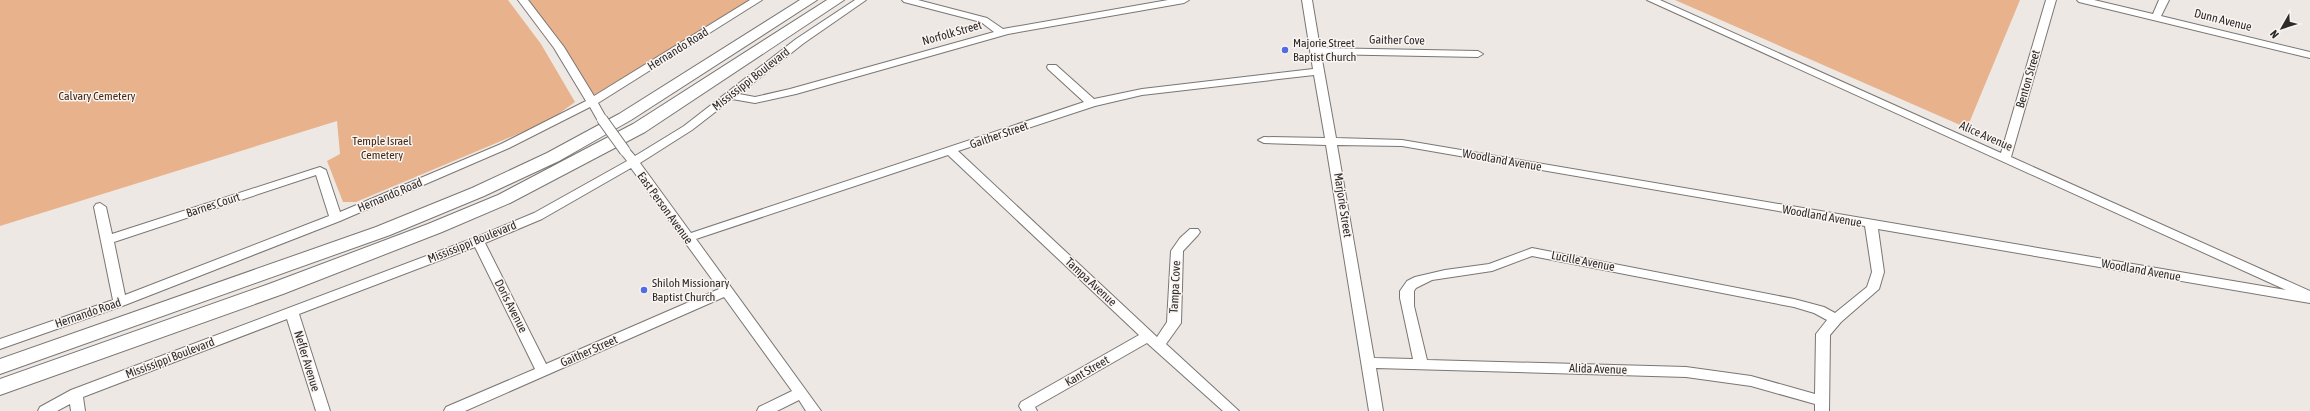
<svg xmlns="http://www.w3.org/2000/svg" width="2310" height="411" viewBox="0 0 2310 411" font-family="'Asap Condensed',sans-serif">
<rect width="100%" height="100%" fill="#ede8e4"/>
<path fill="#e8b38c" d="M0 0H508L541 44 575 102 549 121 356 202H343L327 161 340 154 337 121 0 226Z
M524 0H752L594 95Z
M1675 0H2020L1967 128Z"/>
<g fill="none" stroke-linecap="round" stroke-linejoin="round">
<defs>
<path id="minor" d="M518 0H528L564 47 594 96 750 0H762L598 103 607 119 606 121H598L590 107 509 148 340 221 125 305 0 349V339L113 300 94 207 96 204 100 203 106 207 112 234 320 167 326 170 340 212 501 144 586 101 554 48ZM316 175 329 216 125 295 114 242Z
M855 0H866L804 43 739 94 755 97 790 89 994 32 981 22 904 2 902 0H918L987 18 1003 29 1168 0H1189L1184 3 1008 34 796 94 755 103 732 99 692 130 640 163 691 233 1084 102 1048 69 1047 67 1048 65H1056L1094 99 1142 89 1313 69 1302 0H1312L1320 48 1478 51 1483 54 1478 57 1321 54 1336 138 1402 140 2286 290 1647 0H1660L2001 153 2046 0H2056L2011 157 2310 291V303L1878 229 1884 272 1879 289 1841 322 1830 335 1829 411H1815V404L1751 386 1686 377 1376 368 1383 411H1369L1326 145 1264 143 1258 140 1264 137 1325 138 1314 75 1142 95 1095 106 958 151 1157 337 1167 322 1171 251 1180 238 1190 229H1198L1200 232 1198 235 1183 251 1181 323 1166 344 1239 411H1223L1147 343 1035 407 1037 411H1022L1019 406 1021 402 1139 335 948 155 696 239 821 411H806L799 400 777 411H757L759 407 792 391 724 297 465 411H444L446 407 535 369 475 247 299 314 330 411H316L287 319 83 397 85 411H71L70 404 57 411H38L40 407 71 390 474 238 534 213 627 161 619 151 621 149H629L635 156 684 126 796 39ZM1337 145 1402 146 1865 226 1872 272 1867 287 1835 313 1824 307 1794 299 1532 248 1489 264 1445 270 1415 277 1407 281 1400 291V298L1413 359 1374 358ZM631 168 719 289 546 364 485 243 542 219ZM1532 256 1794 307 1814 313 1827 320 1816 334 1815 394 1751 376 1686 367 1427 360 1414 306V291L1416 288 1432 280 1492 271Z
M2077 0H2094L2153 14 2159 0H2169L2161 16 2310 52V58L2079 2Z"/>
<path id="highway" d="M800 0H817L631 120 559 161 484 196 390 235 0 374V359L376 227 472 188 547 153 619 114Z
M827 0H844L645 132 510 203 442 232 283 294 0 395V379L269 284 428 224 498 195 633 124Z"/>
</defs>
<use href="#minor" stroke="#7a7673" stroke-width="2"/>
<use href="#highway" stroke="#7a7673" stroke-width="2"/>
<use href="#minor" fill="#fff" fill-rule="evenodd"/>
<use href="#highway" fill="#fff" fill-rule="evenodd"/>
<defs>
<path id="minor-bridge" d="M602 119 625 151"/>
</defs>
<use href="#minor-bridge" stroke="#7a7673" stroke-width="12" stroke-linecap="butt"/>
<use href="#minor-bridge" stroke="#fff" stroke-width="10"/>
</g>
<g fill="#516de2" stroke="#faf5f2" stroke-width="1.5">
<circle cx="1285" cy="50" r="4"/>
<circle cx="644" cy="290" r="4"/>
</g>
<g text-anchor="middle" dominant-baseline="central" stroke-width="3" stroke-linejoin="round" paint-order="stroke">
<g font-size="12" fill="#2e2c2b" stroke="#faf5f2">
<text transform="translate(2223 20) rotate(14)">Dunn Avenue</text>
<text transform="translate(952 33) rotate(-16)">Norfolk Street</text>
<text transform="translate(1397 40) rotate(1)">Gaither Cove</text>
<text transform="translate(678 49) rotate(-32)">Hernando Road</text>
<text transform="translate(751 79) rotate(-38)">Mississippi Boulevard</text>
<text transform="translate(2028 79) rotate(-74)">Benton Street</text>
<text transform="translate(999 135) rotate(-19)">Gaither Street</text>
<text transform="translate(1986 136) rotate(24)">Alice Avenue</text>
<text transform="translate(1502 160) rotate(10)">Woodland Avenue</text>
<text transform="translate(390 195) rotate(-23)">Hernando Road</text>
<text transform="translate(213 205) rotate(-18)">Barnes Court</text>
<text transform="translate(1343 205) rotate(81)">Marjorie Street</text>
<text transform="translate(665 208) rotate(54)">East Person Avenue</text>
<text transform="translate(1822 216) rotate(10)">Woodland Avenue</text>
<text transform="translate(472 242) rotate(-22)">Mississippi Boulevard</text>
<text transform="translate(1583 261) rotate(11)">Lucille Avenue</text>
<text transform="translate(2141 270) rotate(10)">Woodland Avenue</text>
<text transform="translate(1091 282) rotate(43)">Tampa Avenue</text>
<text transform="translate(1175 287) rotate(-87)">Tampa Cove</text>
<text transform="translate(511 306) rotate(63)">Doris Avenue</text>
<text transform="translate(88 313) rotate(-19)">Hernando Road</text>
<text transform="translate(589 351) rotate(-24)">Gaither Street</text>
<text transform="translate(170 358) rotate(-21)">Mississippi Boulevard</text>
<text transform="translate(307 361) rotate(73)">Nefler Avenue</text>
<text transform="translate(1598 369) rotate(2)">Alida Avenue</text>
<text transform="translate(1087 371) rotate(-30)">Kant Street</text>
</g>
<g font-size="12" fill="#2e2c2b" stroke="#faf5f2" text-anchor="start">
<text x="1293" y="43">Majorie Street<tspan x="1293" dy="14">Baptist Church</tspan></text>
<text x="652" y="283">Shiloh Missionary<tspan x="652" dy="14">Baptist Church</tspan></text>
</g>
<g font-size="12" fill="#442710" stroke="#faf5f2">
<text x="97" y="96">Calvary Cemetery</text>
<text x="382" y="141">Temple Israel<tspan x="382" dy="14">Cemetery</tspan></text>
</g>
</g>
<g transform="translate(2282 28) rotate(231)" stroke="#faf5f2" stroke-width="3" paint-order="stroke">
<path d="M0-3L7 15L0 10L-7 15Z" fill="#2e2c2b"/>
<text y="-6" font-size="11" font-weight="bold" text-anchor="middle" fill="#2e2c2b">N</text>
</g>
</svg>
